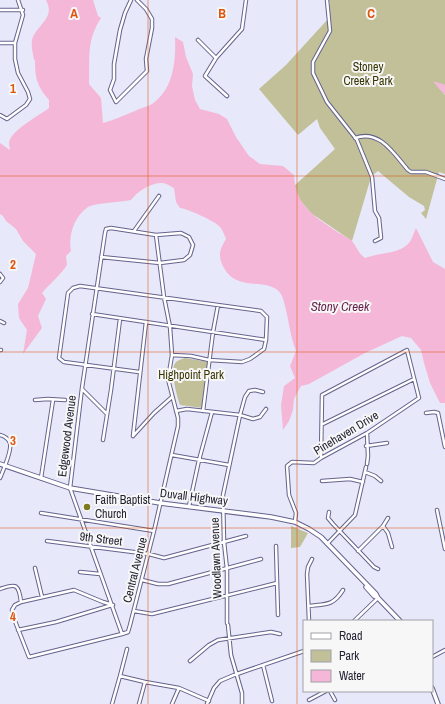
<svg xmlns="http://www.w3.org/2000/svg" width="445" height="704" viewBox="0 0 445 704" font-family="'Archivo Narrow',sans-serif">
<rect width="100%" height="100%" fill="#e8e8fb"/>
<path fill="#c1c099" d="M329 0H445V85L434 82 445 95V174L439 172 426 219 421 213 425 210 424 206 409 197 378 171 373 175 372 174 352 241 311 213 299 199 294 186 335 149 320 128 317 119 298 135 259 89 286 65 328 19 330 4Z
M185 358 209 362 203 408 180 405C177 397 169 368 176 362 178 360 182 359 185 358Z
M291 526 308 533 300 547 291 548Z"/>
<path fill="#f5b7d7" d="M46 0H93L98 16 101 18C86 41 90 58 89 84L101 98 103 123C114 120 124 115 135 111 140 108 147 107 152 104 174 89 176 60 175 37L183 42 186 57 193 74 192 86 195 100 200 109 219 114 227 119 236 137 249 156 260 164 283 166 294 175C295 205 314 216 336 231 341 235 348 237 352 241 357 247 358 253 365 258 380 252 402 255 411 240 413 236 414 232 416 228L433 262 445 269V403H440L430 383 424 363 421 350 411 338 402 336 365 353 309 384 301 386 294 399 293 410 289 421 283 430 281 405 284 386 295 378 290 366 296 351C290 336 289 321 285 306 284 303 283 297 281 294 268 275 235 295 222 264 218 254 220 249 226 239 224 235 223 230 220 227 215 221 188 209 180 208L176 202 174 188C170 186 166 183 162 183 150 183 138 191 131 200 122 202 95 203 88 207 74 216 68 236 71 251L66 256 67 265C60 276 50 283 42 293L46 299 38 316 42 328 23 354 27 330 19 318 18 304 28 288 36 254 23 241 16 229 6 221 3 216 0 214V143L10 150C10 148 9 146 9 144 8 132 40 115 49 108V100C37 86 35 78 35 60H34C33 54 31 46 32 40 36 25 56 19 46 0Z
M433 81 445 85V95Z"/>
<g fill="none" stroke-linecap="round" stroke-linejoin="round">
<defs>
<path id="minor" d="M131 0 125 13 120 30 114 64V79L110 90 116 102 147 71 146 59 152 28V19L146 9 137 0
M327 0 330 31 313 62V73L327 102 357 140 372 177 375 211 379 218 381 238 375 241
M0 10H23
M198 40 216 58
M0 43H15
M227 96 205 76 216 58 242 29 246 0
M0 115 7 119 26 105 30 99 28 92 18 73 15 59V43L23 15 18 0
M355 138C380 129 394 154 408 170L411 172H426L445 179
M134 231 159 196
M101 257 160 263 184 260 190 255 193 245 189 237 181 233 156 235 111 228 106 229 105 233 82 388 70 488 122 634
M0 274 3 278 0 282
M92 314 266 340
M0 321 4 323
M0 350H1
M139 372 64 362 59 358 68 293 73 288 80 286 261 311 267 317 266 340 264 349 250 359 242 362 209 360 191 356 172 355
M82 389 107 414
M35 400 48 399 65 400
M176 411 187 409 240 415 253 419 260 417 266 409
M203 411 213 332 218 305
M426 413 434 412 438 413 445 447
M323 424 414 379
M367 433 368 456 367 464
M0 435C4 436 8 438 10 443 12 450 3 471 0 478
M133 436 146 322
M133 436 154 413 172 397
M103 440 111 390 120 319
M366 446 387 443
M172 455 229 465
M365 472 375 476 381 481
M41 478 53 400
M322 481 350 479 363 482
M189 506 199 460 212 412
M437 510 445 549
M329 512 328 518 333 524 374 567 378 569
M41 513 154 531
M295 522 296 513 289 495 287 466 292 462 314 463 321 458 367 433 419 398 407 350 322 395 321 458
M383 526 388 533 392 547
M47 541 149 554 164 558 246 536
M327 544 355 515 366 467
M276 546 278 615
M358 551 383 526 388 518
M35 568 42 597
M80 572 100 574
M142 580 158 584H168L261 559
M0 589C16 583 19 584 21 602
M113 605 103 602 74 590 21 602 15 605 12 610 13 616 29 657 122 634 128 632 130 625 154 531 178 426V418L168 379 172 355 170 327 164 297 156 235
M309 606C326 604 333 606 343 590
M134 611 152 614 277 583
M309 621 307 574 308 567 312 559
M354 621 378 598
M227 623V569L224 542 223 495 240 415 245 397 249 391 255 390 263 392
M228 625 231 655 242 693V704
M18 630 56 622 112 605
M432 657 445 650
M190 661 209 645 218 640 271 632 280 634
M263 665 272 701
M120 676 145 682 179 688 209 701
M330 691 335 700
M309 700 326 691
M112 704 120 676 127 649
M139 704 145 682
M172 704 179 688
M207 704 214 688 220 681 234 675 304 651"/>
<path id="tertiary" d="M0 464 70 488 160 503 271 517 295 522 309 529 321 537 376 594 378 598 400 621
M366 587 374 596 378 598
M432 688 438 704"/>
</defs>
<use href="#minor" stroke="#65638c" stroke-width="4.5"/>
<use href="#tertiary" stroke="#65638c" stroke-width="5.5"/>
<use href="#minor" stroke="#fff" stroke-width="2.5"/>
<use href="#tertiary" stroke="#fff" stroke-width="3.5"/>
</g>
<path fill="none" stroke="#de560e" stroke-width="1" stroke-opacity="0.55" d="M148 0V704M297 0V704M0 176H445M0 352H445M0 528H445"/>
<circle fill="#7d791f" stroke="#f7f7f7" stroke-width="1.5" cx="87" cy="507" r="4"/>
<g text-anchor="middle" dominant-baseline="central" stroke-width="4" stroke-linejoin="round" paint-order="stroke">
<g font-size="12" fill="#363401" stroke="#f7f7f7">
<text x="368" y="67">Stoney<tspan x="368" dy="14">Creek Park</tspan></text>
<text x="191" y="375">Highpoint Park</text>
</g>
<g font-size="12" fill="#201f30" stroke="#f7f7f7">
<text transform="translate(346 433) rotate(-31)">Pinehaven Drive</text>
<text transform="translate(67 436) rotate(-83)">Edgewood Avenue</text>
<text transform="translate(194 497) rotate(7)">Duvall Highway</text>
<text transform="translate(101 539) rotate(7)">9th Street</text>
<text transform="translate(216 558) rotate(-92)">Woodlawn Avenue</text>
<text transform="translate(135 570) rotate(-76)">Central Avenue</text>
</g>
<g font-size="12" fill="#201f30" stroke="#f7f7f7" text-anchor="start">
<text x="95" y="500">Faith Baptist<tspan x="95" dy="14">Church</tspan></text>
</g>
<g font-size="13" font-style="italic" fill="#641e48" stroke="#f7f7f7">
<text x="340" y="306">Stony Creek</text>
</g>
</g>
<g font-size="13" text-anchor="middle" font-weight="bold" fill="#de560e" stroke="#f7f7f7" stroke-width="4" stroke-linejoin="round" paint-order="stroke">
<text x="74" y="18">A</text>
<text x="222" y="18">B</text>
<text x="371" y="18">C</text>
<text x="13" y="93">1</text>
<text x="13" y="269">2</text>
<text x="13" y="445">3</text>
<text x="13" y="621">4</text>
</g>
<rect x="303" y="620" width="130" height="72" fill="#f7f7f7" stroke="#a1a1a7"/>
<rect x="311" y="633" width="20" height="6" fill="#ffffff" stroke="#a1a1a7"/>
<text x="339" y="640" font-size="12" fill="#201f30">Road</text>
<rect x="311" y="650" width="20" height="12" fill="#c1c099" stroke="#a1a1a7"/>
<text x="339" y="660" font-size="12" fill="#201f30">Park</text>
<rect x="311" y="670" width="20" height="12" fill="#f5b7d7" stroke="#a1a1a7"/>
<text x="339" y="680" font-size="12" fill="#201f30">Water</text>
</svg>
